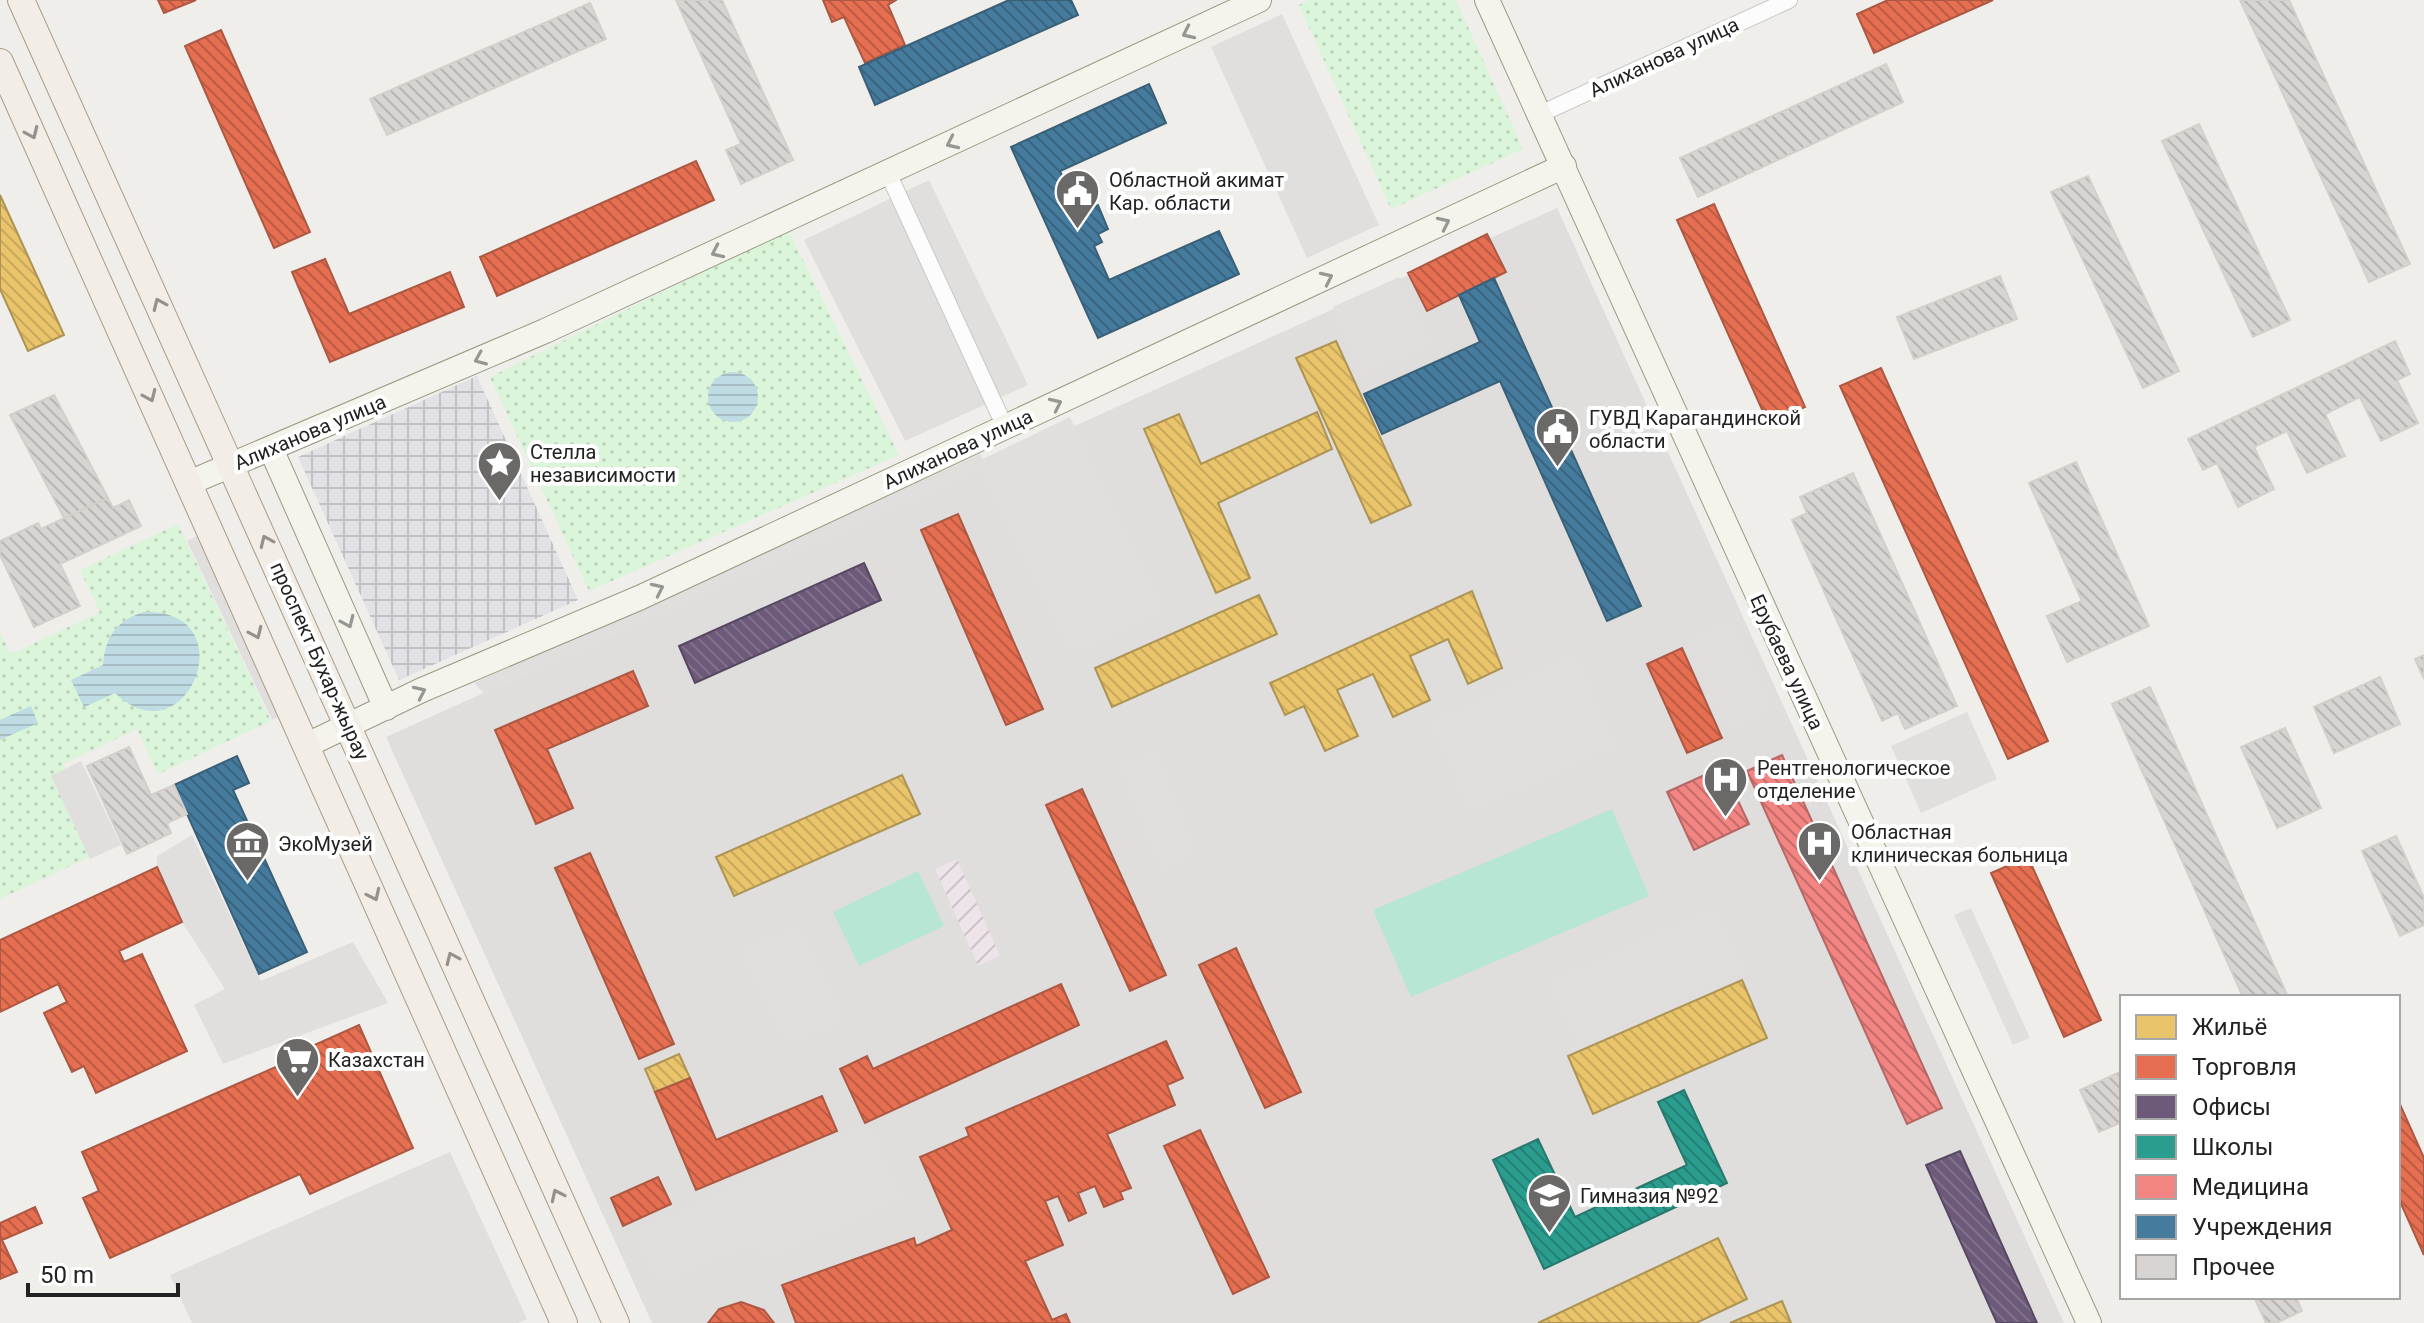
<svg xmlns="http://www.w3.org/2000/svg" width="2424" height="1323" viewBox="0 0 2424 1323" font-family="Roboto,sans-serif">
<defs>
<pattern id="industrial-furrows" width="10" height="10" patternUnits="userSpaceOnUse" patternTransform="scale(2)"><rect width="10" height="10" fill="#ede4e9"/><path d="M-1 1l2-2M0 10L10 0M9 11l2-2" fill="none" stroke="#cbc3c8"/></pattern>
<pattern id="park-dots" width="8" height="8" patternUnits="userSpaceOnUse" patternTransform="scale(2)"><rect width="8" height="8" fill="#daf5da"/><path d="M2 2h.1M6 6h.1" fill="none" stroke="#bbd2bb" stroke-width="1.8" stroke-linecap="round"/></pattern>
<pattern id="plaza-grid" width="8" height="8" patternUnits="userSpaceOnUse" patternTransform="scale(2)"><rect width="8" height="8" fill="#e2e1e5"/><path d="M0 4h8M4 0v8" fill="none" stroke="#c2c1c4"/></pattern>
<pattern id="water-rules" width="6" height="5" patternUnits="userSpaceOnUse" patternTransform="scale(2)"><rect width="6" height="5" fill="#bfdbe3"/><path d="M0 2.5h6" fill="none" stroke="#a4bcc2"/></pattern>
<pattern id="homes-back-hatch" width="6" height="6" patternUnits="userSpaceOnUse" patternTransform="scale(2)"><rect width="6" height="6" fill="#e9c46a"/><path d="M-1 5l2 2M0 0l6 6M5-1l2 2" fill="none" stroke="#c8a85c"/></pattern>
<pattern id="shops-back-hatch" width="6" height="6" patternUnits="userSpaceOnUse" patternTransform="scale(2)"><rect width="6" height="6" fill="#e76f51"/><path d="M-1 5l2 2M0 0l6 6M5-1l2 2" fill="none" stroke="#bb5b43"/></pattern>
<pattern id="offices-back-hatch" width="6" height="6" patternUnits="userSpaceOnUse" patternTransform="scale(2)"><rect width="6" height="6" fill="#6d597a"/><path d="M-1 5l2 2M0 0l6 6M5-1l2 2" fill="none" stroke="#81728b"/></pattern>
<pattern id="schools-back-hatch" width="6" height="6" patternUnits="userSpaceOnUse" patternTransform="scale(2)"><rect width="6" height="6" fill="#2a9d8f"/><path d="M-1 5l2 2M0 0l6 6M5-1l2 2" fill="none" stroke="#248074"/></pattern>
<pattern id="health-back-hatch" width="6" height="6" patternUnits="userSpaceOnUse" patternTransform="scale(2)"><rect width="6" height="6" fill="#f28482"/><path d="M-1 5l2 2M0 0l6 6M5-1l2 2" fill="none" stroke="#c46c6a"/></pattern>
<pattern id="public-back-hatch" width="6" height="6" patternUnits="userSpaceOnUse" patternTransform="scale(2)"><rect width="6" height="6" fill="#457b9d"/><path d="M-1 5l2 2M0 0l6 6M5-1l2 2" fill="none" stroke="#396480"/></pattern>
<pattern id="building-back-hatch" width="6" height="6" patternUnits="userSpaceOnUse" patternTransform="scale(2)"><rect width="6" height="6" fill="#d7d4d2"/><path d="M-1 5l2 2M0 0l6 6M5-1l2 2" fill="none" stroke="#b8b6b4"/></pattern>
</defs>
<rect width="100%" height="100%" fill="#f0eeeb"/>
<path fill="#dfdedc" d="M1557 208 2064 1323H652L386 737Z"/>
<path fill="url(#industrial-furrows)" d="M957 859 1000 956 978 966 935 869Z"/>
<path fill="url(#park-dots)" d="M1309 0H1456L1523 149 1391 209 1299 5Z
M788 230 899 455 589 591 490 377Z
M178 524 271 721 158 774 137 729 63 764 104 850 0 899V632L11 654 100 612 80 570Z"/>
<path fill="#b7e6d2" d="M1612 809 1649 896 1411 997 1373 910Z
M918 871 944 926 859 966 833 912Z"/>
<path fill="#e0dfde" d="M1282 14 1379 225 1307 258 1211 47Z
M929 180 1028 385 905 441 804 240Z
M1399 277 1429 343 1363 373 1333 307Z
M1070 417 1162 609 1070 653 982 469 484 693 474 683 980 454 983 459Z
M201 534 285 714 272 720 187 541Z
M1729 621 1771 710 1730 729 1688 640Z
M1574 657 1615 745 1472 811 1431 723Z
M1967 712 1997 779 1921 813 1891 746Z
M1156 752 1196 854 1161 868 1121 766Z
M81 761 121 845 90 859 51 776Z
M192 835 261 981 353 942 388 1003 223 1064 194 1005 225 989 182 922 157 867V856Z
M1971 908 2030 1038 2013 1045 1954 915Z
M1713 909 1742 971 1578 1045 1549 983Z
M799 927 843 1021 786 1042 741 951Z
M868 1125 901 1197 765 1260 755 1240 660 1284 636 1232Z
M450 1152 527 1319 518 1323H192L170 1275Z"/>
<path fill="url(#plaza-grid)" d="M477 376 578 600 399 680 298 457Z"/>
<path fill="url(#water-rules)" d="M708 397a25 25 0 1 1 50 0a25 25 0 1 1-50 0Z
M144 612C248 609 187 762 115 693L84 707 71 680 103 665C105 637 117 620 144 612Z
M31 706 38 723 0 740V720Z"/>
<path fill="url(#homes-back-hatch)" stroke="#ad9354" stroke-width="2" d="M0 195 64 335 28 351 0 289Z
M1336 341 1411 505 1371 523 1296 358Z
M1317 412 1332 449 1218 503 1250 578 1216 593 1144 429 1179 414 1201 464Z
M1472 591 1502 668 1468 684 1448 639 1410 656 1430 700 1393 717 1373 674 1337 690 1358 736 1325 751 1304 706 1285 715 1270 683Z
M1259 595 1277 634 1112 707 1095 668Z
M902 775 920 814 734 896 716 857Z
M1742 980 1767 1038 1593 1114 1568 1056Z
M679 1054 690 1078 655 1092 645 1069Z
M1718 1238 1747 1299 1696 1323H1538Z
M1782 1301 1791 1323H1730Z"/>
<path fill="url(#shops-back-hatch)" stroke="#ac5843" stroke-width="2" d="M158 0H196L164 13Z
M823 0H896L888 5 905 45 865 63 844 17 832 22Z
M1888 0H1993L1874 53 1857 14Z
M221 30 310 232 274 248 185 46Z
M696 161 714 200 497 296 480 257Z
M1714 204 1805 407 1768 423 1677 220Z
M1487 234 1506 272 1427 311 1408 273Z
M325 259 349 314 450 272 464 307 330 362 292 272Z
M1881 368 2048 741 2008 759 1840 386Z
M958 514 1043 709 1006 725 921 530Z
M1682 648 1722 738 1687 753 1647 664Z
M633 671 648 706 547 749 573 808 536 824 495 730Z
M1082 789 1166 975 1130 991 1046 805Z
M590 853 674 1044 639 1059 555 868Z
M2028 857 2101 1020 2064 1037 1991 873Z
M157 867 182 922 119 951 124 962 142 954 187 1051 96 1093 84 1066 72 1072 44 1013 67 1002 58 984 0 1012V940Z
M1236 948 1301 1092 1265 1108 1199 965Z
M1061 984 1079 1025 865 1123 840 1069 867 1056 873 1069Z
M359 1025 413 1148 310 1194 300 1174 110 1258 83 1198 99 1191 82 1152 312 1051 310 1047Z
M1166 1041 1183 1078 1167 1085 1175 1105 1107 1134 1131 1188 1120 1192 1123 1199 1104 1207 1095 1186 1078 1193 1086 1213 1069 1221 1058 1196 1045 1201 1063 1245 1025 1261 1052 1320 1066 1314 1070 1323H796L782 1285 914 1238 916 1246 952 1230 920 1157 969 1136 966 1128Z
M690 1078 716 1140 822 1096 837 1131 696 1190 655 1092Z
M2398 1100 2424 1158V1255L2398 1197Z
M1200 1130 1269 1277 1233 1294 1164 1146Z
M658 1177 671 1204 623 1226 611 1198Z
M35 1207 42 1223 2 1240 17 1272 0 1279V1223Z
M741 1302 764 1310 774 1323H708L719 1309Z"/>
<path fill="url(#offices-back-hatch)" stroke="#564860" stroke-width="2" d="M864 563 881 600 695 683 679 646Z
M1960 1151 2037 1323H1997L1926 1165Z"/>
<path fill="url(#schools-back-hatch)" stroke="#28786e" stroke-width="2" d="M1684 1090 1727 1183 1544 1269 1493 1160 1538 1139 1575 1217 1687 1165 1658 1102Z"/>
<path fill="url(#health-back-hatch)" stroke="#b46765" stroke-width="2" d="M1782 755 1942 1108 1907 1124 1747 771Z
M1722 767 1749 824 1694 850 1667 792Z"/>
<path fill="url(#public-back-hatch)" stroke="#3a6078" stroke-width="2" d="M1009 0H1071L1078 15 875 105 859 67Z
M1149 84 1166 123 1060 171 1076 207 1087 203 1090 209 1098 205 1108 229 1098 234 1102 242 1094 246 1109 280 1219 231 1239 274 1098 338 1011 147Z
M1494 278 1641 606 1607 621 1500 381 1382 434 1364 394 1480 342 1459 295Z
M237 756 249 783 233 790 307 952 259 974 174 785Z"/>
<path fill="url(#building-back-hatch)" stroke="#d3d0cc" stroke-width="2" d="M676 0H722L793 160 741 184 726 150 741 144Z
M2240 0H2289L2410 264 2369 282Z
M590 3 606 39 387 135 370 99Z
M1886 64 1903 102 1698 197 1680 158Z
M2199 124 2290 320 2253 337 2162 141Z
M2088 176 2179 371 2143 388 2051 192Z
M2000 276 2017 319 1914 359 1897 317Z
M2395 341 2410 374 2397 380 2418 423 2381 441 2360 397 2325 414 2345 456 2307 473 2287 431 2254 447 2274 489 2238 507 2217 463 2203 470 2188 439Z
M54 395 108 498 64 518 10 415Z
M2076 462 2149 626 2067 662 2047 616 2082 601 2029 483Z
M1853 473 1957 706 1905 729 1898 713 1882 721 1792 520 1807 513 1800 497Z
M108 498 113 508 129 500 141 526 60 564 80 606 34 627 0 555V541L38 523 41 529Z
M2424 655V679L2415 659Z
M2380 677 2400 724 2334 753 2314 707Z
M2150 687 2288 997H2243L2112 704Z
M2285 728 2321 808 2277 828 2241 747Z
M129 747 151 795 174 785 187 814 167 823 171 833 127 854 87 766Z
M2396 836 2424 898V925L2400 936 2362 851Z
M2122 1071V1122L2099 1132 2080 1090Z
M2254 1297H2296L2302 1311 2276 1323H2266Z"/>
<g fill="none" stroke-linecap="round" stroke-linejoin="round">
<defs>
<path id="street" d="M1538 115 1789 0
M888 173 1005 427"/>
<path id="secondary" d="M1487 0C1685 442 1892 880 2089 1323
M271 449 386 708
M189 483 545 331 1259 0
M307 745 422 690 639 598 1564 166"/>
<path id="primary" d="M21 0 616 1323
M0 62 564 1323"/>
</defs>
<use href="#street" stroke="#c9c8c7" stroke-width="18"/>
<use href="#secondary" stroke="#999a82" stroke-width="26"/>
<use href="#primary" stroke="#a79c86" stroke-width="28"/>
<use href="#street" stroke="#fdfcfc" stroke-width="16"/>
<use href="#secondary" stroke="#f4f4ed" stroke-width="24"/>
<use href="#primary" stroke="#f3ede7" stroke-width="26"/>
</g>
<defs><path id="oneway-chevron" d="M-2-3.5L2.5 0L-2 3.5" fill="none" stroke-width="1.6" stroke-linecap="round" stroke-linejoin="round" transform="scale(2)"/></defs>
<g stroke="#969692">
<use href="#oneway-chevron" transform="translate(1188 33) rotate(155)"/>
<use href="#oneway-chevron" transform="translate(952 143) rotate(155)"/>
<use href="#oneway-chevron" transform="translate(1444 223) rotate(-25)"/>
<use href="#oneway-chevron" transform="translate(717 252) rotate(155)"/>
<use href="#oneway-chevron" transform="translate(1327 278) rotate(-25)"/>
<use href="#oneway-chevron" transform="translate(480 359) rotate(157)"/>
<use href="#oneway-chevron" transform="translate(1056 404) rotate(-25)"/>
<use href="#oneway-chevron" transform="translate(658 589) rotate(-25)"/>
<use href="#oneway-chevron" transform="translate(348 622) rotate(66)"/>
<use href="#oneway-chevron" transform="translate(420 692) rotate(-25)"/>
</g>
<g stroke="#95928e">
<use href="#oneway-chevron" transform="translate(32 133) rotate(66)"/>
<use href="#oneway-chevron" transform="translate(159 304) rotate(-114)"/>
<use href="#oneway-chevron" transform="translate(150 396) rotate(66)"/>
<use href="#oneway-chevron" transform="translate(266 541) rotate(-114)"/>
<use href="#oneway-chevron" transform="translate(256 633) rotate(66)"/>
<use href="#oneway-chevron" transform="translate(374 895) rotate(65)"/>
<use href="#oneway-chevron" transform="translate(452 958) rotate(-114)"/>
<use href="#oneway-chevron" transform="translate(557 1195) rotate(-115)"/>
</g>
<defs>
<symbol id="civic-pin" viewBox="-11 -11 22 30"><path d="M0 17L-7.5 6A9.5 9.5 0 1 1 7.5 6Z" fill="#6a6968" stroke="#fff"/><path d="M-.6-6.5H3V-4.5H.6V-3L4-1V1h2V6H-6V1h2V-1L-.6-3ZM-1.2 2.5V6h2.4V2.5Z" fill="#fff"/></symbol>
<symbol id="sight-pin" viewBox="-11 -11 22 30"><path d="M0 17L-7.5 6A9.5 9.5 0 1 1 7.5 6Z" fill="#6a6968" stroke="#fff"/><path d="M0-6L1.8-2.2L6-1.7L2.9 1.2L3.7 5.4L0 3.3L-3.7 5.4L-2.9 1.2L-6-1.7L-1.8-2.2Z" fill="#fff"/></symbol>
<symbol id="hospital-pin" viewBox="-11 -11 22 30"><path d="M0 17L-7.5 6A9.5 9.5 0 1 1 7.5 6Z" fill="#6a6968" stroke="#fff"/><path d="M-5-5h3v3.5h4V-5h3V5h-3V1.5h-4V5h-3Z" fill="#fff"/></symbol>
<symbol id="museum-pin" viewBox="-11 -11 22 30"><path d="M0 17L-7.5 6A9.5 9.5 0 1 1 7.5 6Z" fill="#6a6968" stroke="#fff"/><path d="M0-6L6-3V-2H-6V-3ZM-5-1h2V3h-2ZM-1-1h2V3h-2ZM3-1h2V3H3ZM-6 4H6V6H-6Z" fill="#fff"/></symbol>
<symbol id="supermarket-pin" viewBox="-11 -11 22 30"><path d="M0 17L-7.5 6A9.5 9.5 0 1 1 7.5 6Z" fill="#6a6968" stroke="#fff"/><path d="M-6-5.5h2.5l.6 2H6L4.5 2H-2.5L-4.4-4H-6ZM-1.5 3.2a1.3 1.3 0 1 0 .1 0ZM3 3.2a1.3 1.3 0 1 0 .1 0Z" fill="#fff"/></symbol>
<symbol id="school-pin" viewBox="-11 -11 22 30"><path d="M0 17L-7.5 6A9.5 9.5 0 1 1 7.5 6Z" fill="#6a6968" stroke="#fff"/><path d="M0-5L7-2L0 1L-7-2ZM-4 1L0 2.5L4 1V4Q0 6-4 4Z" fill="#fff"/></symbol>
</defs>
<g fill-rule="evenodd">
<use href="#civic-pin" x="1052" y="166" width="51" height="69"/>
<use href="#civic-pin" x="1532" y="404" width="51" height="69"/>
<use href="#sight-pin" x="474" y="438" width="51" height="69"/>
<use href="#hospital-pin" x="1700" y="754" width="51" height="69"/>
<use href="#hospital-pin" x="1794" y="818" width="51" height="69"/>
<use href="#museum-pin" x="222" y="818" width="51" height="69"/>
<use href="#supermarket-pin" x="272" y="1034" width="51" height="69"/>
<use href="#school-pin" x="1524" y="1170" width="51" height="69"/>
</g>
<g text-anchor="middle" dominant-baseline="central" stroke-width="8" stroke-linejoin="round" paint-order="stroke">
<g font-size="20" fill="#222" stroke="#fff">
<text transform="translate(1664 57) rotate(-25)">Алиханова улица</text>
<text transform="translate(310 432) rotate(-23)">Алиханова улица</text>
<text transform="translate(958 449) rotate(-25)">Алиханова улица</text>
<text transform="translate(320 661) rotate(66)">проспект Бухар-жырау</text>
<text transform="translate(1787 662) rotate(65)">Ерубаева улица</text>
</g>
<g font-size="20" fill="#222" stroke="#fff" text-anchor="start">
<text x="1109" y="180">Областной акимат<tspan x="1109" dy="23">Кар. области</tspan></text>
<text x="1589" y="418">ГУВД Карагандинской<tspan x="1589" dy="23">области</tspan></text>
<text x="530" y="452">Стелла<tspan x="530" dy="23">независимости</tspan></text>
<text x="1757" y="768">Рентгенологическое<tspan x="1757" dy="23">отделение</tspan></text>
<text x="1851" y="832">Областная<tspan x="1851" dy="23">клиническая больница</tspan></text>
<text x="278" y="844">ЭкоМузей</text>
<text x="328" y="1060">Казахстан</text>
<text x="1580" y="1196">Гимназия №92</text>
</g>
</g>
<rect x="2120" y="995" width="280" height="304" fill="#ffffff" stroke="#a7a7a7" stroke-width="2"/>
<rect x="2136" y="1015" width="40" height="24" fill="#e9c46a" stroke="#a7a7a7" stroke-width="2"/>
<text x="2192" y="1035" font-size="24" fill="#222222">Жильё</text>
<rect x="2136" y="1055" width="40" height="24" fill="#e76f51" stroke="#a7a7a7" stroke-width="2"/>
<text x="2192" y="1075" font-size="24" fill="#222222">Торговля</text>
<rect x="2136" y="1095" width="40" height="24" fill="#6d597a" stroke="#a7a7a7" stroke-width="2"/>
<text x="2192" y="1115" font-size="24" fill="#222222">Офисы</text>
<rect x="2136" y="1135" width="40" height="24" fill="#2a9d8f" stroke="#a7a7a7" stroke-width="2"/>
<text x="2192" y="1155" font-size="24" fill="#222222">Школы</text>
<rect x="2136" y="1175" width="40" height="24" fill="#f28482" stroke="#a7a7a7" stroke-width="2"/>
<text x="2192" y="1195" font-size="24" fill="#222222">Медицина</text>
<rect x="2136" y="1215" width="40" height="24" fill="#457b9d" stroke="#a7a7a7" stroke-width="2"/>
<text x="2192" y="1235" font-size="24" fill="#222222">Учреждения</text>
<rect x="2136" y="1255" width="40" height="24" fill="#d7d4d2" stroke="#a7a7a7" stroke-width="2"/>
<text x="2192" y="1275" font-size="24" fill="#222222">Прочее</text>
<path d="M28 1283v12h150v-12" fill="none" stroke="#222222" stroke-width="4"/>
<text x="40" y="1283" font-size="24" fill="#222222" stroke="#ffffff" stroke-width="6" paint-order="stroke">50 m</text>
</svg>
